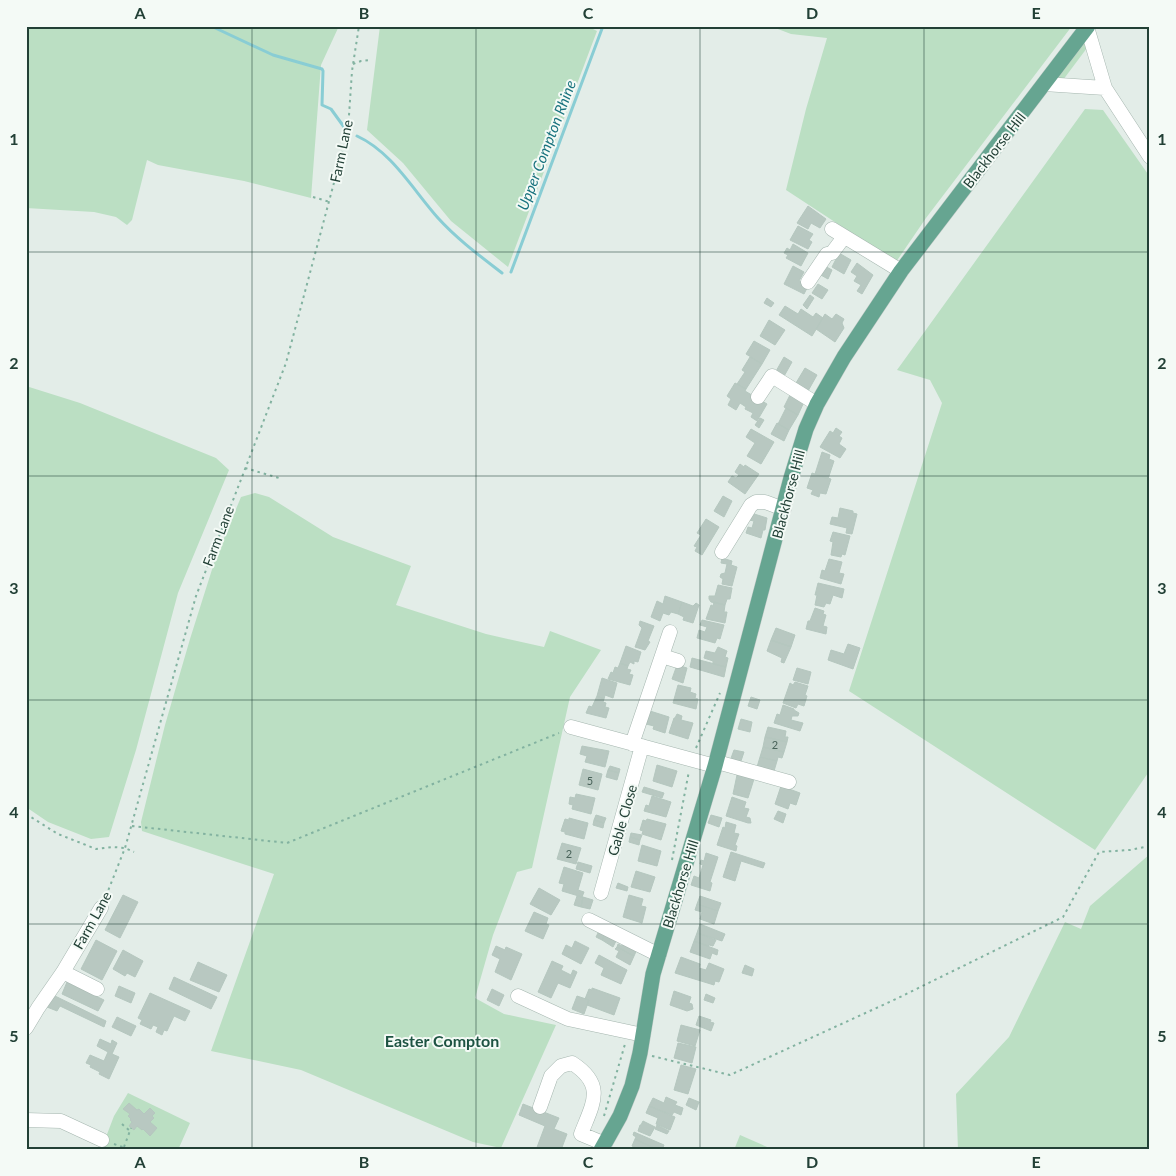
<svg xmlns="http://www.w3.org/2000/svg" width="1176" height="1176" viewBox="0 0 1176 1176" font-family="Lato,sans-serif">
<rect width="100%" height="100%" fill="#e3ede8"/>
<path fill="#bbdfc3" d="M26 26H339L321 65 311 198 244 181 158 165 147 160 132 220 127 225 116 217 94 212 26 208Z
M380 26H587L597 31 508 267 451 221 403 163 367 130Z
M770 26H1072L926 218 896 262 786 190 806 109 827 38 791 34Z
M1084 40 1087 48 1063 80 1054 78Z
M1085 109 1103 110 1150 177V770L1095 850 849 691 942 403 930 380 897 370Z
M26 386 80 403 216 458 229 470 178 593 136 750 109 837 91 839 48 822 26 807Z
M255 493 269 497 333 537 411 566 396 605 486 634 544 647 550 631 601 650 570 697 532 868 517 872 493 935 475 998 504 1014 556 1025 501 1148 473 1142 301 1070 211 1051 274 874 142 831 141 822 165 725 190 639 215 560 241 497Z
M1150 854V1150H958L956 1094 1009 1037 1065 922 1081 929 1090 906Z
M128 1093 190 1123 178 1150H101L114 1116Z
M740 1135 774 1150H734Z"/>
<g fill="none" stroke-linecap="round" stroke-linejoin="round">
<path stroke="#89cdd4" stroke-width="3" d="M211 26 273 55 322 69 323 71 322 105 331 109 344 127
M357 136C392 152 413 190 438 218 457 239 480 256 502 273
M511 272 603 26"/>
</g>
<path fill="#b8c8c1" stroke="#b5c7bf" d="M808 206 826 219 820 228 811 223 808 229 797 223Z
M798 226 813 234 809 240 812 242 808 249 790 240Z
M793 244 808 253 801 266 786 258 788 255 784 253 787 248 790 250Z
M839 253 851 260 844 274 832 267Z
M857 263 873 275 862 294 857 291 861 285 854 281 857 276 851 272Z
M823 265 832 270 828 279 819 274Z
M793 266 804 272 799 281 808 286 804 294 784 284Z
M818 284 828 290 822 299 812 293Z
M810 295 814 298 807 309 803 305Z
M767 298 774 303 771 307 764 303Z
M785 306 798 314 801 309 813 317 816 313 823 318 812 336 779 315Z
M825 314 832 319 836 314 844 319 842 323 844 328 835 342 816 329Z
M769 320 785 330 775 345 760 336Z
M754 341 770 350 762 364 746 354Z
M750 357 762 364 746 389 737 384 745 372 742 370Z
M784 357 792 362 783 378 775 373Z
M805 368 817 375 808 391 796 383Z
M735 383 746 389 745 391 767 404 757 421 751 417 753 413 745 409 746 407 740 403 736 410 728 405 731 399 727 396Z
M790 395 804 402 798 415 784 407Z
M786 408 798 415 789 430 778 424Z
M760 418 764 420 759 428 755 425Z
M777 423 789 430 784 441 771 434Z
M836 428 842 432 839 436 842 438 839 444 846 449 840 458 820 447 830 431 833 433Z
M751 429 774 442 761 464 747 456 755 443 746 437Z
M822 452 830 455 829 459 834 461 828 479 815 474Z
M740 464 744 467 745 465 759 474 745 494 728 482 732 476 736 478 739 475 735 472Z
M812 473 831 479 826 494 820 493 819 497 811 494 813 490 807 488Z
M723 496 732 501 724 517 714 511Z
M840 508 853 511V513L857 514 852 534 846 533 847 528 830 524 832 517 838 518Z
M751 513 767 518 765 530H763L761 538 746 533 748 527 752 528 754 521 749 520Z
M706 519 719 527 702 555 695 551 697 547 694 546 701 535 697 533Z
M833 532 850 536 845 555 842 554 841 557 831 555 833 542 830 541Z
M722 558 732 561 731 565 737 567 732 586 722 584 723 579 720 577 721 574 725 573 727 564 721 563Z
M829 559 842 562 839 573 844 574 841 584 820 578 822 570 825 571Z
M818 583 844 589 842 598 833 595 830 604 826 603 824 607 815 605 817 595H815Z
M718 585 732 588 730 599H727L725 605 711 602 709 599V596H715Z
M665 596 682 602 678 614 671 612 669 615 663 613 660 621 651 617 657 601 663 604Z
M682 602 693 606 696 603 699 605 693 623 683 620 684 617 678 614Z
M714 602 725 605 724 612H727L725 623 706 619 711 605 713 606Z
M815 608 824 611 823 614 826 615 823 626 827 627 826 634 806 629 808 621H810Z
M702 620 724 625 720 639 717 638 715 643 697 638 699 630 705 632 707 627 700 625Z
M640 621 654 626 648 641 650 642 645 650 635 647 642 628 639 625Z
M776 628 795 635 791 647 771 640Z
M771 640 791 647 784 663 781 662 782 658 767 651Z
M848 644 860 648 853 669 828 660 831 650 844 654Z
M626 646 641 652 638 662 634 661V664L630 662 628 666 620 663Z
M718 647 727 651 725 657 728 658 726 667 713 664V661L704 658 706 651 715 653Z
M692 658 726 667 724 677 690 667Z
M620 663 628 666 627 669 631 670 629 674 633 675 630 685 608 679 611 672 613 673 615 667 618 668Z
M677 665 687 668 683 683 672 679Z
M797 668 811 672 808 684 793 680Z
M602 678 617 683 613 698 605 695 604 699 597 696Z
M795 682 808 686 805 695 807 696 804 706 798 704 796 708 783 703 790 683 793 685Z
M678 685 691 688 690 692 696 694 695 698 698 699 696 709 673 703Z
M597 696 604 699 603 702 606 703 605 707 609 708 606 718 586 713 589 706 592 707Z
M751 697 760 700 757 709 748 706Z
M783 705 794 709V710L799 713 798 716H792L791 720 803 723 800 731 774 723 777 714 780 715Z
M650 711 669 717 665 733 653 729 654 726 646 724Z
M677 714 682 716 681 720 693 723 688 739 669 733 674 718H675Z
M741 719 752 722 750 732 738 729Z
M768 727 786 731 785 737H788L787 742 765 737Z
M765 737 787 742 784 752 763 747Z
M582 746 609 751 605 767 585 762 587 756 580 754Z
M763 747 784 752 782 758 778 757 777 761 760 757Z
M734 750 744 752 740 764 730 761Z
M760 757 777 761 774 771 757 767Z
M657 765 677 771 672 787 653 781Z
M610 766 620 769 619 773 608 770Z
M583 769 602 774 598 790 579 785Z
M608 770 619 773 617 780 606 777Z
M740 773 754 779 748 798 733 794 737 775H739Z
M781 786 800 793 796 805 790 803 788 809 775 804Z
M644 787 664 793 662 798 642 792Z
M576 794 595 798 591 814 572 809 573 805 569 804 570 797 575 798Z
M652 796 671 802 666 817 644 811 646 805 649 806Z
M732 797 746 802 744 808 749 809 746 817 750 818 751 823H748L726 816Z
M778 811 786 814 783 823 774 819Z
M596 815 606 818 604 823 594 820Z
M711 815 722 818 719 827 708 823Z
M569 818 588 823 584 839 565 834V832L561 831 565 819 569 820Z
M647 819 666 824 661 840 642 834 643 831 640 830 643 820 646 821Z
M594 820 604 823 603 828 593 825Z
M726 822 736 825 734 833 739 834 735 845 737 846 736 851 717 845 723 827 725 828Z
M631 833 642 835 640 840 630 837Z
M630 837 640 840 639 845 629 842Z
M562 843 581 848 576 864 557 859Z
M642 845 661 851 657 866 638 861Z
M731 852 765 863 763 868 741 861 735 881 723 877Z
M706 853 718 857 710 882 712 883 710 891 691 885 694 876 699 878 703 865 700 864 701 860 704 861Z
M578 862 592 866 590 873 576 869Z
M564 867 583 873 578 890 584 892 582 897 562 891 564 884 559 883Z
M636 871 655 877 650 892 631 887Z
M618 883 628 887 627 891 616 888Z
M539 888 560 900 551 915 530 904Z
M123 895 138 902 120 938 105 930Z
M629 895 643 899 641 906 646 907 642 923 623 917Z
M577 896 583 897 581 907 574 905Z
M700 896 721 903 718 911 697 904Z
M583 897 593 900 590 909 581 907Z
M697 904 718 911 714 924 700 919 702 912 695 910Z
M534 912 548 918 546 924 549 925 543 939 525 931Z
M700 924 725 934 722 941 697 933Z
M600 929 606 932 602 940 596 937Z
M606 932 617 939 613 947 602 940Z
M697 933 716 940 713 946 709 945 708 946 694 941Z
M96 940 117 951 102 980 81 969Z
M575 941 589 948 581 964 562 954 566 945 572 948Z
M625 941 638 947 634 956 617 947 618 944 622 946Z
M694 941 718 950 717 955 712 953 710 959 690 952Z
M496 946 505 950 506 947 522 954 511 980 495 972 500 959 492 955Z
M617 947 634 956 630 965 616 957 619 951 615 949Z
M123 950 143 961 135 977 127 973 125 976 113 969Z
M599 955 627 970 621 984 601 975 604 968 595 963Z
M681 957 700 964 699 968 706 970 709 963 724 969 719 982 715 981 714 985 675 973Z
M552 961 563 966 561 970 571 975 573 970 577 972 570 988 558 983 551 998 538 992Z
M198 962 227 975 219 992 190 980Z
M745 965 754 969 752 976 742 973Z
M174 977 217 997 211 1009 169 989Z
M67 982 104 1000 98 1011 62 994Z
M119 986 135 993 131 1003 115 996Z
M592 988 620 998 614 1015 587 1005 589 1000 585 999 589 989 592 990Z
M492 989 504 995 499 1006 487 1000Z
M674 991 691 997 689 1003 692 1004 693 1009 687 1011 670 1005Z
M150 993 190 1011 185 1021 174 1016 167 1031 164 1030 162 1035 156 1032 158 1027 153 1025 151 1029 140 1024 142 1020 138 1018Z
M706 994 715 998 713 1003 704 1000Z
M53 995 106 1021 104 1027 60 1006 57 1011 47 1007Z
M577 996 589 1000 584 1014 572 1009Z
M699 1016 711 1020 710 1022 714 1023 711 1031 696 1025Z
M117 1017 136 1026 131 1036 112 1027Z
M681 1025 700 1030 695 1046 677 1041Z
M100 1039 111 1044 112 1040 117 1043 112 1054 119 1057 109 1079 99 1074 100 1072 90 1067 91 1065 86 1063 90 1055 104 1061 108 1052 97 1046Z
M678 1043 696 1047 692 1063 674 1058Z
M681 1065 696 1069 688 1094 674 1090Z
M666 1097 677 1102 675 1105 683 1108 681 1115 674 1112 672 1115 649 1106 653 1098 664 1103Z
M689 1098 699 1102 696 1110 686 1105Z
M129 1103 137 1110 139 1109 144 1114 150 1108 155 1113 152 1116 154 1118 150 1122 157 1128 150 1136 143 1129 142 1130 137 1126 134 1130 129 1126 132 1122 130 1120 131 1119 128 1116 130 1114 123 1109Z
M523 1104 559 1118 554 1129 567 1134 561 1150H536L545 1126 519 1115Z
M649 1106 675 1117 670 1130 656 1124 658 1118 646 1113Z
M643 1121 655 1127 650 1136 638 1131 640 1125H641Z
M657 1125 669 1131 667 1134 655 1129Z
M634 1132 664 1145 662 1150H658L635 1139 636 1137 633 1135Z
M635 1139 654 1148 653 1150H641L632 1146Z"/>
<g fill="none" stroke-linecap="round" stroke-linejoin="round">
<defs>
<path id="minor" d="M1087 27 1105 88 1150 157
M1044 84 1105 88
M832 229 901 271
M808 282 827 254 832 253 844 237
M758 397 772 376 817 404
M722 552 751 505 756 502H765L784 509
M662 656 678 661
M571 727 715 766
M632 744 670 632
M717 762 789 782
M601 893 642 746
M589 920 659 955
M63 972 97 989
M518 996 568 1019 643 1035
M26 1028 38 1008 63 972 101 908
M540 1107 551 1076 561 1066 572 1063C606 1085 593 1103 581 1134L605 1144
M26 1120 61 1121 102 1140"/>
<path id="major" d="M601 1150 620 1116 632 1086 640 1053 653 974 664 937 715 766 791 478 806 429 817 404 844 357 901 271 1088 26"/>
</defs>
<use href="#minor" stroke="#a5b6af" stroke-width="15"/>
<use href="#major" stroke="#c1cac7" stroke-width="16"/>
<path stroke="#82b2a0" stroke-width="2" stroke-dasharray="2.5 4" stroke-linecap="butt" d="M353 64 361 61 371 60
M313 197 330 202
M245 468 279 478
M696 748 720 693
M26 814 58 834 96 849 113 847 125 848 134 852
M132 826 287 843 559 733
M672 860 689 771
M106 896 125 848 196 596 286 363 348 130 352 71 359 26
M652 1056 730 1075 896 999 1063 917 1099 852 1130 850 1150 846
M604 1116 625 1044
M122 1124 130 1131
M114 1144 131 1150
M124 1147 131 1128"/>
<use href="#minor" stroke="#fff" stroke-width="14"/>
<use href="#major" stroke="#66a591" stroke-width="15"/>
</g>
<path fill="none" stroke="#224036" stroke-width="1" stroke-opacity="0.55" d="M252 26V1150M476 26V1150M700 26V1150M924 26V1150M26 252H1150M26 476H1150M26 700H1150M26 924H1150"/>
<g text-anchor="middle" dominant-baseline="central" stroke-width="4" stroke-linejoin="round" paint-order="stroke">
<g font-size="11" fill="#486259">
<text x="775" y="744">2</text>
<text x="590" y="780">5</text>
<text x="569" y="853">2</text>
</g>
<g font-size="14" fill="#224036" stroke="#f4faf6">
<text transform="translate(994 150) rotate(-52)">Blackhorse Hill</text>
<text transform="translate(341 151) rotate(-78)">Farm Lane</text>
<text transform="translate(788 494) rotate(-75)">Blackhorse Hill</text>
<text transform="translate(218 536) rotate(-69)">Farm Lane</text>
<text transform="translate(622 820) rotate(-74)">Gable Close</text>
<text transform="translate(680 884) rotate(-73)">Blackhorse Hill</text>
<text transform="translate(92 920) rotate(-61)">Farm Lane</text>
</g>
<g font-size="15" font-style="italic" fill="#19737e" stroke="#f4faf6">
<text transform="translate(546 145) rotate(-69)">Upper Compton Rhine</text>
</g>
<g font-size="16" font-weight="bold" fill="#1d5342" stroke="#f4faf6">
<text x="442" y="1040">Easter Compton</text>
</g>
</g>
<rect width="1176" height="1176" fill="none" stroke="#f4faf6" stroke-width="55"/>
<rect x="28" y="28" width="1120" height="1120" fill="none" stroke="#224036" stroke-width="2"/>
<g font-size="16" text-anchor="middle" font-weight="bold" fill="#224036">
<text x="140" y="19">A</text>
<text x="364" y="19">B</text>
<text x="588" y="19">C</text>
<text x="812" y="19">D</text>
<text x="1036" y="19">E</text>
<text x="14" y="145">1</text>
<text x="1162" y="145">1</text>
<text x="14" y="369">2</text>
<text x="1162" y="369">2</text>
<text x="14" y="594">3</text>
<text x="1162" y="594">3</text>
<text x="14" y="818">4</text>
<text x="1162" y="818">4</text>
<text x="14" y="1042">5</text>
<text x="1162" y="1042">5</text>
<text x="140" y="1168">A</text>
<text x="364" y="1168">B</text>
<text x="588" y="1168">C</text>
<text x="812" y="1168">D</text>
<text x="1036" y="1168">E</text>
</g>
</svg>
